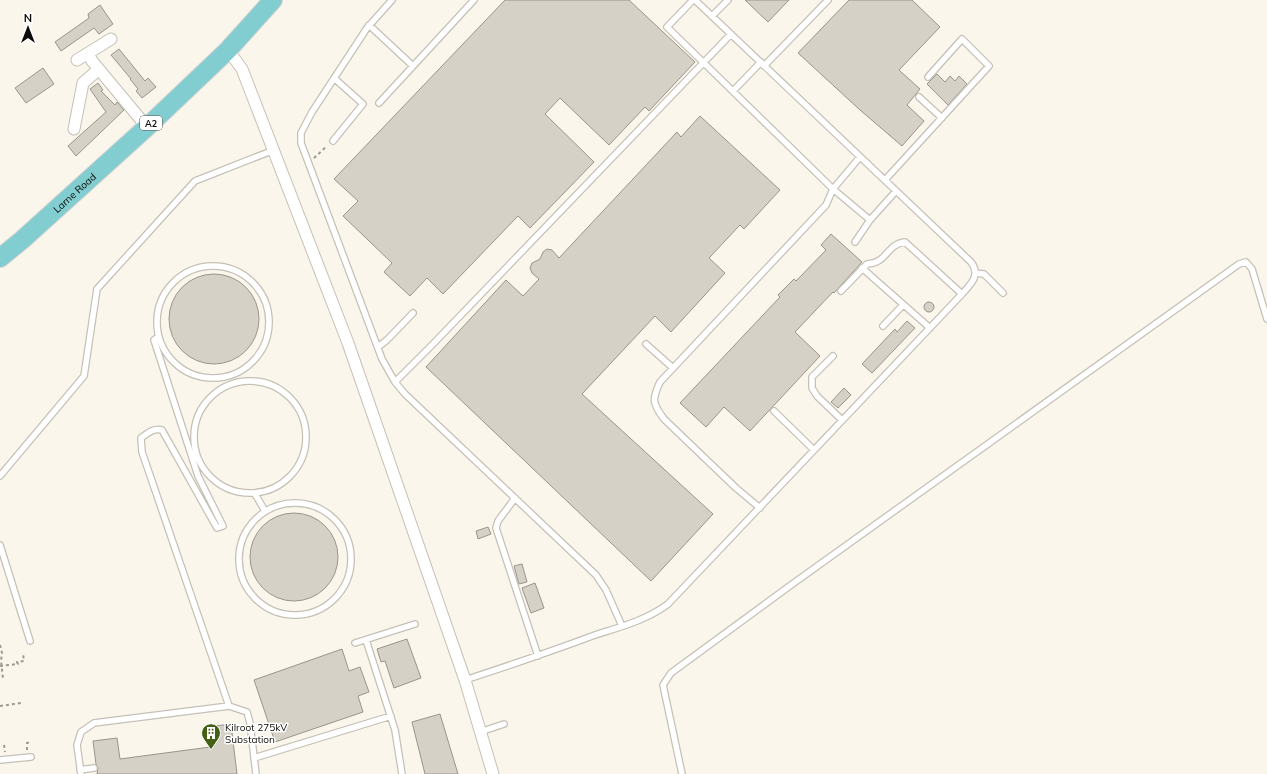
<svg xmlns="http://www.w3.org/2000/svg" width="1267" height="774" viewBox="0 0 1267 774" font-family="Mulish,sans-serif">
<rect width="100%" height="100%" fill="#fbf6eb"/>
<path fill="#d6d1c7" stroke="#99958b" d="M505 0H629L695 62 649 111 645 107 609 145 560 98 545 114 594 162 530 228 518 216 443 294 427 278 410 296 384 272 392 263 343 216 358 201 334 179Z
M745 0H789L768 22Z
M849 0H912L940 27 899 70 920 89 907 105 924 121 902 146 860 110 798 53Z
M100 5 113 24 99 34 94 28 61 51 55 42 89 18 88 14Z
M119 49 145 81 148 78 156 87 142 98 136 91 138 89 130 79H131L111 55Z
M43 68 54 84 26 103 15 88Z
M937 74 945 82 950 76 955 81 959 76 967 84 948 105 927 84Z
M98 83 103 90 101 91 115 105 117 102 124 110 76 156 68 146 106 112 90 89Z
M700 116 780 190 744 229 740 225 709 258 725 273 671 332 655 316 582 394 713 514 651 581 426 367 506 280 523 296 539 279 532 273 530 268 532 263 540 259 543 252 547 249 552 250 559 258 677 132 681 137Z
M831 234 862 262 834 293 833 292 795 332 820 356 750 431 724 407 706 427 680 403 780 297 778 295 794 279 796 281 826 250 821 245Z
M169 319a45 45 0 1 1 90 0a45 45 0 1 1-90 0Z
M924 307a5 5 0 1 1 10 0a5 5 0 1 1-10 0Z
M907 321 915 328 872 373 862 364 895 329 897 332Z
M844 388 851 395 838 408 831 402Z
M250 557a44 44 0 1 1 88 0a44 44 0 1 1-88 0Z
M488 527 491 534 478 539 476 531Z
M522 564 527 582 519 584 514 566Z
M535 583 544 608 531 613 522 588Z
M407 639 421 678 394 688 385 661 381 662 377 649Z
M342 649 349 671 360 667 369 692 358 696 363 712 275 742 254 680Z
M440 714 458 774H425L412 722Z
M231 724 237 774H97L98 768 96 764 93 741 117 738 120 759 210 747 207 727Z"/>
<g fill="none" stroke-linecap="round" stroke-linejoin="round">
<defs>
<path id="lane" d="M392 0 367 28 312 112 301 133V143L382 359 395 382 405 394 596 575 606 590 622 626
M693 0 667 27 833 189 870 220
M712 16 728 0
M369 25 413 66
M764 66 828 0
M733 91 761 62
M919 97 942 118
M379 103 474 0
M333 141 363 104 334 78
M885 180 989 66 962 39 928 77
M855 242 870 220 896 191
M157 322a56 56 0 1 1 112 0a56 56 0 1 1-112 0Z
M862 268 930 328
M975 273 984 274 1003 293
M841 291 867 264C888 263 886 244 905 242L962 294
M883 326 903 305
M158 337 154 340 198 476 223 526 217 528 162 430C153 428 148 433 141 438L142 452 229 706
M646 344 673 368
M378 347 387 340 413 313
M833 356 812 377V388L817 396 842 420
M194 437a56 56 0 1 1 112 0a56 56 0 1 1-112 0Z
M395 382 434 343 731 34
M774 411 814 450
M0 476 84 376 97 289 195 181 274 150
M255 494 265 511
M515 498 498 521 496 528 538 656
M239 559a56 56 0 1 1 112 0a56 56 0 1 1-112 0Z
M760 508 736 488 664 419C652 403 652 399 660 382L826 205 833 189 860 157
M0 545 30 641
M366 640 395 730 402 774
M355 643 415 624
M465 680C508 666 552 651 595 635 620 627 647 620 668 604L962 294C971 284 981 275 971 262L695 0
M480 732 504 724
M254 758 391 716
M0 760 31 757
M80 770 94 768
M81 774 77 745 81 732 94 723 229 706 247 712 250 723 256 774
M682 774 663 685 671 673 791 585 1239 264 1246 262 1252 269 1267 319"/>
<path id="street" d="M228 50 242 69 348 343 465 680 493 774
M88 54 92 61 147 127
M77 60 111 39
M74 129 83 83 99 69"/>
<g id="primary">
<path id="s1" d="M0 258 22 240 147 127 228 50 273 0"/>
</g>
</defs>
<use href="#lane" stroke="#c6c1b7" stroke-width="8"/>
<use href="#street" stroke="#c6c1b7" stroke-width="13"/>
<use href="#primary" stroke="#d3d3d3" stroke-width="20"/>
<path stroke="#9d9991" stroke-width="2" stroke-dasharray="3 3" stroke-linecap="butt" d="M314 158 327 146
M0 645 2 653 1 661 3 679
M0 666 18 664 17 662 24 661 23 654
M0 706 21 703
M4 745 5 752
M27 750V743L30 742"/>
<use href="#lane" stroke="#fff" stroke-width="5.5"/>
<use href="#street" stroke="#fff" stroke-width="11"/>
<use href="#primary" stroke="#82cdd0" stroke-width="18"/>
</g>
<defs>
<symbol id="building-pin" viewBox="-11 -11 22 30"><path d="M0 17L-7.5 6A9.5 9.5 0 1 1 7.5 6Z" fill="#436114" stroke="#fff"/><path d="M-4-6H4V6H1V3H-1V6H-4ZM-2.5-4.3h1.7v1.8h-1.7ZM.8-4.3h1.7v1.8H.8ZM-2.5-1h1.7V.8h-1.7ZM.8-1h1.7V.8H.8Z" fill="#fff"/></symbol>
</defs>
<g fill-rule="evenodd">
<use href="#building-pin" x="200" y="722" width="22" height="30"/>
</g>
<g text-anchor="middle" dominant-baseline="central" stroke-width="3" stroke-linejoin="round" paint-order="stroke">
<rect fill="#fff" stroke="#565452" stroke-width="1" x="140" y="116" width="22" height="14" rx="3"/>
<g font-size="9" font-weight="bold" fill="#0d0b08">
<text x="151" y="123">A2</text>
</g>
<g font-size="10" fill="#0d0b08" stroke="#fff">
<text stroke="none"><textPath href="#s1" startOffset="99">Larne Road</textPath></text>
</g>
<g font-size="10" fill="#0d0b08" stroke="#fff" text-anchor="start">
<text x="225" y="727">Kilroot 275kV<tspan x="225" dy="12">Substation</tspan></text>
</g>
</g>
<g transform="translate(28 28)" stroke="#ffffff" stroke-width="3" paint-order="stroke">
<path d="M0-3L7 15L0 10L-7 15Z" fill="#0d0b08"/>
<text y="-6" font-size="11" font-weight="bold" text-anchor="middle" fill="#0d0b08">N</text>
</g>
</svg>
